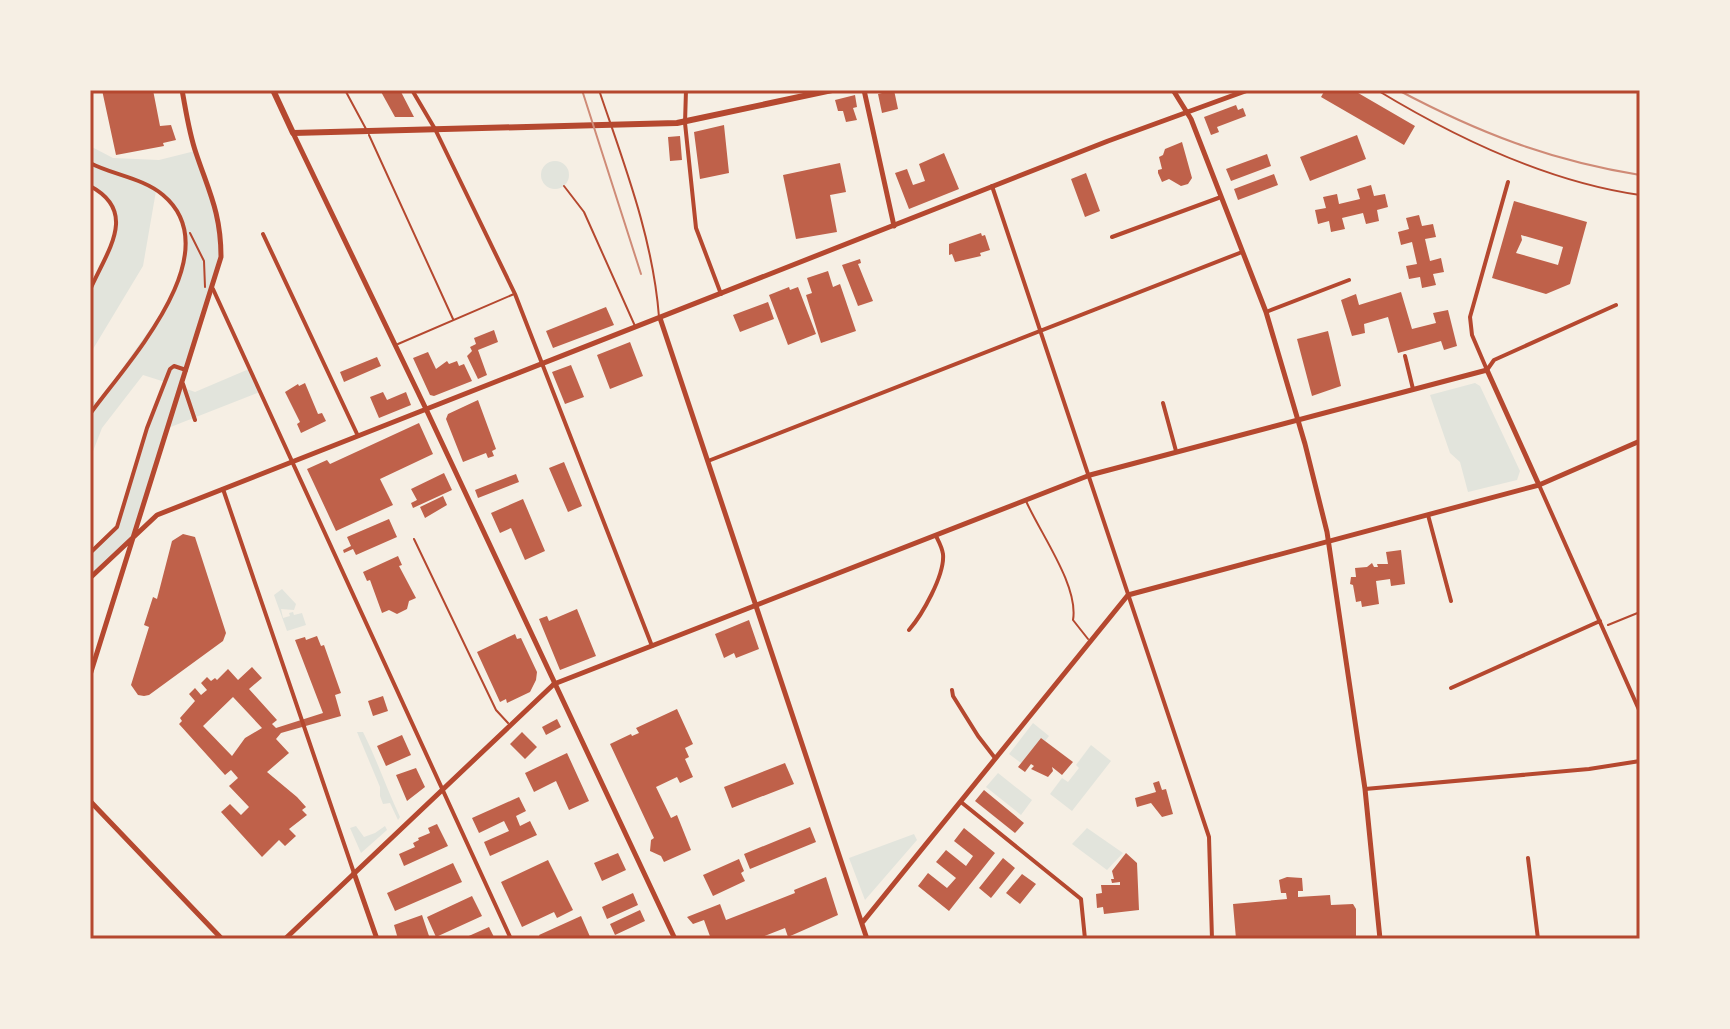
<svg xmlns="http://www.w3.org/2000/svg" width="1730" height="1029" viewBox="0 0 1730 1029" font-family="'Alegreya Sans',sans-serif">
<rect width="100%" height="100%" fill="#f6efe4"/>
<path fill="#e2e4dc" d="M90 146 113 158 159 160 195 151 216 206 221 257 182 384 184 388 195 392 249 369 260 392 168 428 133 538 90 578V553L117 527 147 428 165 382 143 375 102 428 90 459V399L98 404C114 380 131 356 148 332 172 298 205 249 174 208 169 202 162 196 156 191L143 266 90 354C90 334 87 311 90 291 97 252 145 217 94 188L90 196Z
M541 175a14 14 0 1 1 28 0a14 14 0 1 1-28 0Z
M1475 383 1480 386 1520 471 1517 480 1468 492 1460 462 1450 453 1430 395Z
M282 589 296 604 294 610 281 609 283 618 290 616 289 613 293 612 294 615 302 613 306 625 287 631 274 595Z
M1033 723 1049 736 1045 741 1041 738 1021 763 1009 754Z
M357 732H363C376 758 387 789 400 817L398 820 390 803 383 804 380 796V787Z
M1091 745 1111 761 1072 811 1050 794 1062 778 1068 782 1079 768 1076 765Z
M998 773 1032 800 1021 815 986 787Z
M356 826 364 837 375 833 385 826 387 830 361 853 350 828Z
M1087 828 1123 853 1107 870 1072 844Z
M914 834 917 840 865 900 849 858Z"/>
<path fill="#bf614a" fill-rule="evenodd" d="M102 90H153L160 126 171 125 176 140 163 143 164 146 116 155Z
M380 90H400L414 117H395Z
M894 90 898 109 882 113 878 94Z
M1325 90H1353L1415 126 1404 145 1321 97Z
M855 95 857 107 853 108 857 120 846 122 843 111H838L835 100Z
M1236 105 1238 110 1243 108 1246 116 1217 127 1219 132 1211 135 1204 117Z
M724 125 729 173 700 179 694 132Z
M1357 135 1366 159 1310 181 1300 157Z
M680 136 682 160 670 161 668 137Z
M1182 142 1192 178 1188 184 1181 186 1169 179 1162 182 1158 173V170L1162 169 1159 157 1163 155 1165 149Z
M944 153 959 189 909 209 895 173 907 169 913 185 925 181 919 164Z
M1267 154 1271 166 1231 181 1226 169Z
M840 163 846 192 830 195 837 232 796 239 783 175Z
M1086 173 1100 211 1085 217 1071 179Z
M1274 174 1278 185 1238 200 1234 189Z
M1371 185 1374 196 1385 194 1388 207 1377 210 1379 221 1366 224 1363 213 1342 218 1345 229 1331 232 1329 221 1318 224 1315 210 1326 208 1323 197 1337 194 1339 204 1360 199 1357 189Z
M1514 201 1587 222 1570 284 1546 294 1492 278ZM1521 235 1563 247 1558 265 1516 253 1522 240Z
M1419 215 1422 226 1433 224 1436 237 1425 239 1430 261 1441 258 1444 272 1433 274 1436 285 1422 288 1420 277 1409 279 1406 266 1417 264 1412 242 1401 245 1398 232 1409 229 1406 218Z
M981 233 982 236 985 235 990 250 980 253 981 256 955 262 952 254 949 255V244Z
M860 259 861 263 858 264 873 301 858 306 842 265Z
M828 271 833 287 840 284 856 331 821 343 806 295 812 293 807 278Z
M789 287 790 290 798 287 816 334 788 345 769 295Z
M1401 292 1412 329 1436 323 1433 313 1448 310 1457 346 1444 350 1441 341 1398 353 1388 317 1364 324 1365 333 1352 336 1341 300 1356 294 1359 305Z
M768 302 774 319 740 332 733 315Z
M606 307 614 325 553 348 546 331Z
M494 330 498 342 478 350 487 375 478 379 467 356 472 351 470 347 476 344 474 338Z
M1328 331 1341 386 1312 396 1297 339Z
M630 342 643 376 610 389 597 355Z
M428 352 436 369 447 361 449 364 457 361 459 366 464 364 472 381 434 396 430 395 413 358Z
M377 357 381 366 344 382 340 372Z
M571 365 584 397 565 404 552 372Z
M305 383 318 414 322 413 326 421 301 433 297 424 300 422 285 392 298 384 299 386Z
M383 392 387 400 406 392 411 405 379 418 370 397Z
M478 400 496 449 492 451 494 456 488 458 486 453 463 462 446 419 448 414Z
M419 423 433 454 380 479 393 505 336 531 307 469 327 460 330 464Z
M564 462 582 506 568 512 549 468Z
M444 473 452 490 413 508 411 503 417 500 411 489Z
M516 474 519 482 478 498 475 490Z
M443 496 447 505 425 518 420 507Z
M523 499 545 551 525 560 511 528 500 533 491 513Z
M389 519 397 537 356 555 353 549 344 553 343 550 351 546 347 537Z
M183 534 195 537 226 633 223 641 149 695 144 696 138 695 131 685 149 627 144 625 153 597 157 599 172 541Z
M1401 550 1405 584 1391 586 1390 579 1376 581 1379 604 1362 607 1361 601 1356 602 1353 585 1350 584 1351 577H1356L1355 568 1367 567 1372 563 1374 567H1378L1377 564H1388L1386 552Z
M398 556 402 565 399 566 416 598 409 601 407 609 397 614 389 610 382 613 370 580 367 581 363 572Z
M577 609 596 656 560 670 539 619 547 616 549 621Z
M749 620 759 649 736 658 734 653 724 658 715 634Z
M515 634 517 639 521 638 537 672 536 680 530 692 507 703 506 699 500 702 477 652Z
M317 636 321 646 324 645 341 693 335 695 341 716 281 733 276 739 289 753 267 772 297 797 306 807 302 810 307 815 289 829 296 836 285 846 279 840 262 857 221 812 230 804 241 815 249 807 229 786 238 778 231 770 225 775 179 724 182 721 180 718 195 701 189 694 195 688 201 695 207 690 201 683 207 677 211 681 215 678 217 680 228 669 238 680 252 667 262 678 249 689 277 720 272 724 276 728 323 713 295 640 305 637 306 640ZM233 697 262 728 245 738 232 756 203 726Z
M383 696 388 711 373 716 368 701Z
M677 709 693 744 685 748 689 757 685 759 693 777 680 783 677 777 656 787 671 818 677 815 691 850 664 862 661 856 650 851 651 840 654 838 610 744 631 734 632 736 639 733 636 728Z
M557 719 561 727 546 735 542 727Z
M522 732 537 747 525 759 510 744Z
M402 735 411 755 386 766 377 746Z
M1041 738 1073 762 1062 775 1052 767 1053 771 1048 777 1031 769 1034 766 1031 764 1025 772 1018 767Z
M567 753 589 801 569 810 556 781 534 792 525 773Z
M785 763 794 784 732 808 724 787Z
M416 768 425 787 407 801 396 775Z
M1159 781 1162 790 1166 789 1173 814 1162 817 1151 803 1137 807 1135 798 1156 792 1153 783Z
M984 790 1024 823 1015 833 975 801Z
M519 797 526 811 516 816 520 826 530 821 537 835 490 856 484 842 509 831 504 821 479 833 472 818Z
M437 824 448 846 404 866 399 854 415 847 413 843 419 840 418 838 430 833 428 828Z
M810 827 816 842 750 869 744 854Z
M964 828 995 853 949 911 918 886 928 873 947 888 956 878 936 862 946 850 966 866 973 856 954 841Z
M618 853 626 870 602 881 594 863Z
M1126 853 1137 863 1139 910 1104 914 1103 907 1097 908 1096 894 1102 893 1101 885H1120V882L1112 883 1111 879H1114L1112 871Z
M1003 858 1015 868 991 898 979 888Z
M739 859 744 871 741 873 745 881 713 896 703 875Z
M548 860 573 910 557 918 554 912 522 927 501 882Z
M453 863 462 882 395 911 387 893Z
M1022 874 1036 884 1020 904 1006 893Z
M826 877 838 915 788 937 785 928 757 939H711L704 920 693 924 687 917 720 904 726 920 795 893 794 890Z
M1287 877 1302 878 1303 891H1298V897L1330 895 1331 905 1353 904 1356 909V937L1236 939 1233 904 1287 899 1286 893H1281L1279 880Z
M633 893 638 905 607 919 602 907Z
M472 896 482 916 436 937 427 917Z
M640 910 645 921 615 935 610 924Z
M422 915 430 939H398L394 925Z
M581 916 591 939H575L574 937 569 939H541L539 935Z
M489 927 495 939H462Z"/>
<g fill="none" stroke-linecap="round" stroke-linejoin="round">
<path stroke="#b5482f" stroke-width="2" d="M190 233 204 261 205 287
M1608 625 1640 612"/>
<path stroke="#b5482f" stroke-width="2" d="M345 90 366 129
M599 90C624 164 653 238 659 317
M1377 90C1456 138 1548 182 1640 195
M369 135 453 319
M564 186 584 212 635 326
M398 344 514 294
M1026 501C1040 533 1079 586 1073 620L1088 639
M414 539 496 710 508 723"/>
<path stroke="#b5482f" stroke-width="4" d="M412 90 435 129 515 294 652 646
M686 90 685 123 696 228 721 294
M90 163C113 175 143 178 163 195 232 253 125 365 90 414
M90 186C139 212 107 251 90 290
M992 186 1209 837 1212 939
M263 234 358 436
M1112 237 1221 197
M213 289 511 939
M1266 312 1349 280
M1405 356 1413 389
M1487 370 1472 335 1470 317 1508 182
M1487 370 1494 360 1616 305
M183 384 195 420
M1163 403 1176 451
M708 461 1242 252
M1539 485 1640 712
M223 489 354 873
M1428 515 1451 601
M90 553 117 527 147 428 170 369 174 366 186 370
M909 630C922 615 945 575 943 554 942 547 939 542 936 536
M1451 688 1600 621
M952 690 953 696 978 736 995 758
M1365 789 1589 769 1640 761
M961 802 1081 899 1085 939
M1528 858 1538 939"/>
<path stroke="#b5482f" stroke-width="5" d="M864 90 894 226
M660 318 867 939
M554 684 1090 475 1487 370 1539 485
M354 873 377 939
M862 923 1128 595 1539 485 1640 441"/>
<path stroke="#b5482f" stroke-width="5" d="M1173 90 1191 119 1266 312 1305 444 1327 532 1365 789 1380 939
M293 133 426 409 675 939
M90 578 157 515 1108 141 1248 90
M90 675 221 257C221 213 209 192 196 153 189 133 186 111 182 90
M90 801 222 939
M285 939 554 684"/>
<path stroke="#b5482f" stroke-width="6" d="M273 90 293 133 677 123 832 90"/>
<path stroke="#cf8b77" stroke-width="2" d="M582 90 641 274
M1398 90C1479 133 1549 160 1640 175"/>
</g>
<rect width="1730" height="1029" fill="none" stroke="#f6efe4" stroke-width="184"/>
<rect x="92" y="92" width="1546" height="845" fill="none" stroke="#b5482f" stroke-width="3"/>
</svg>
